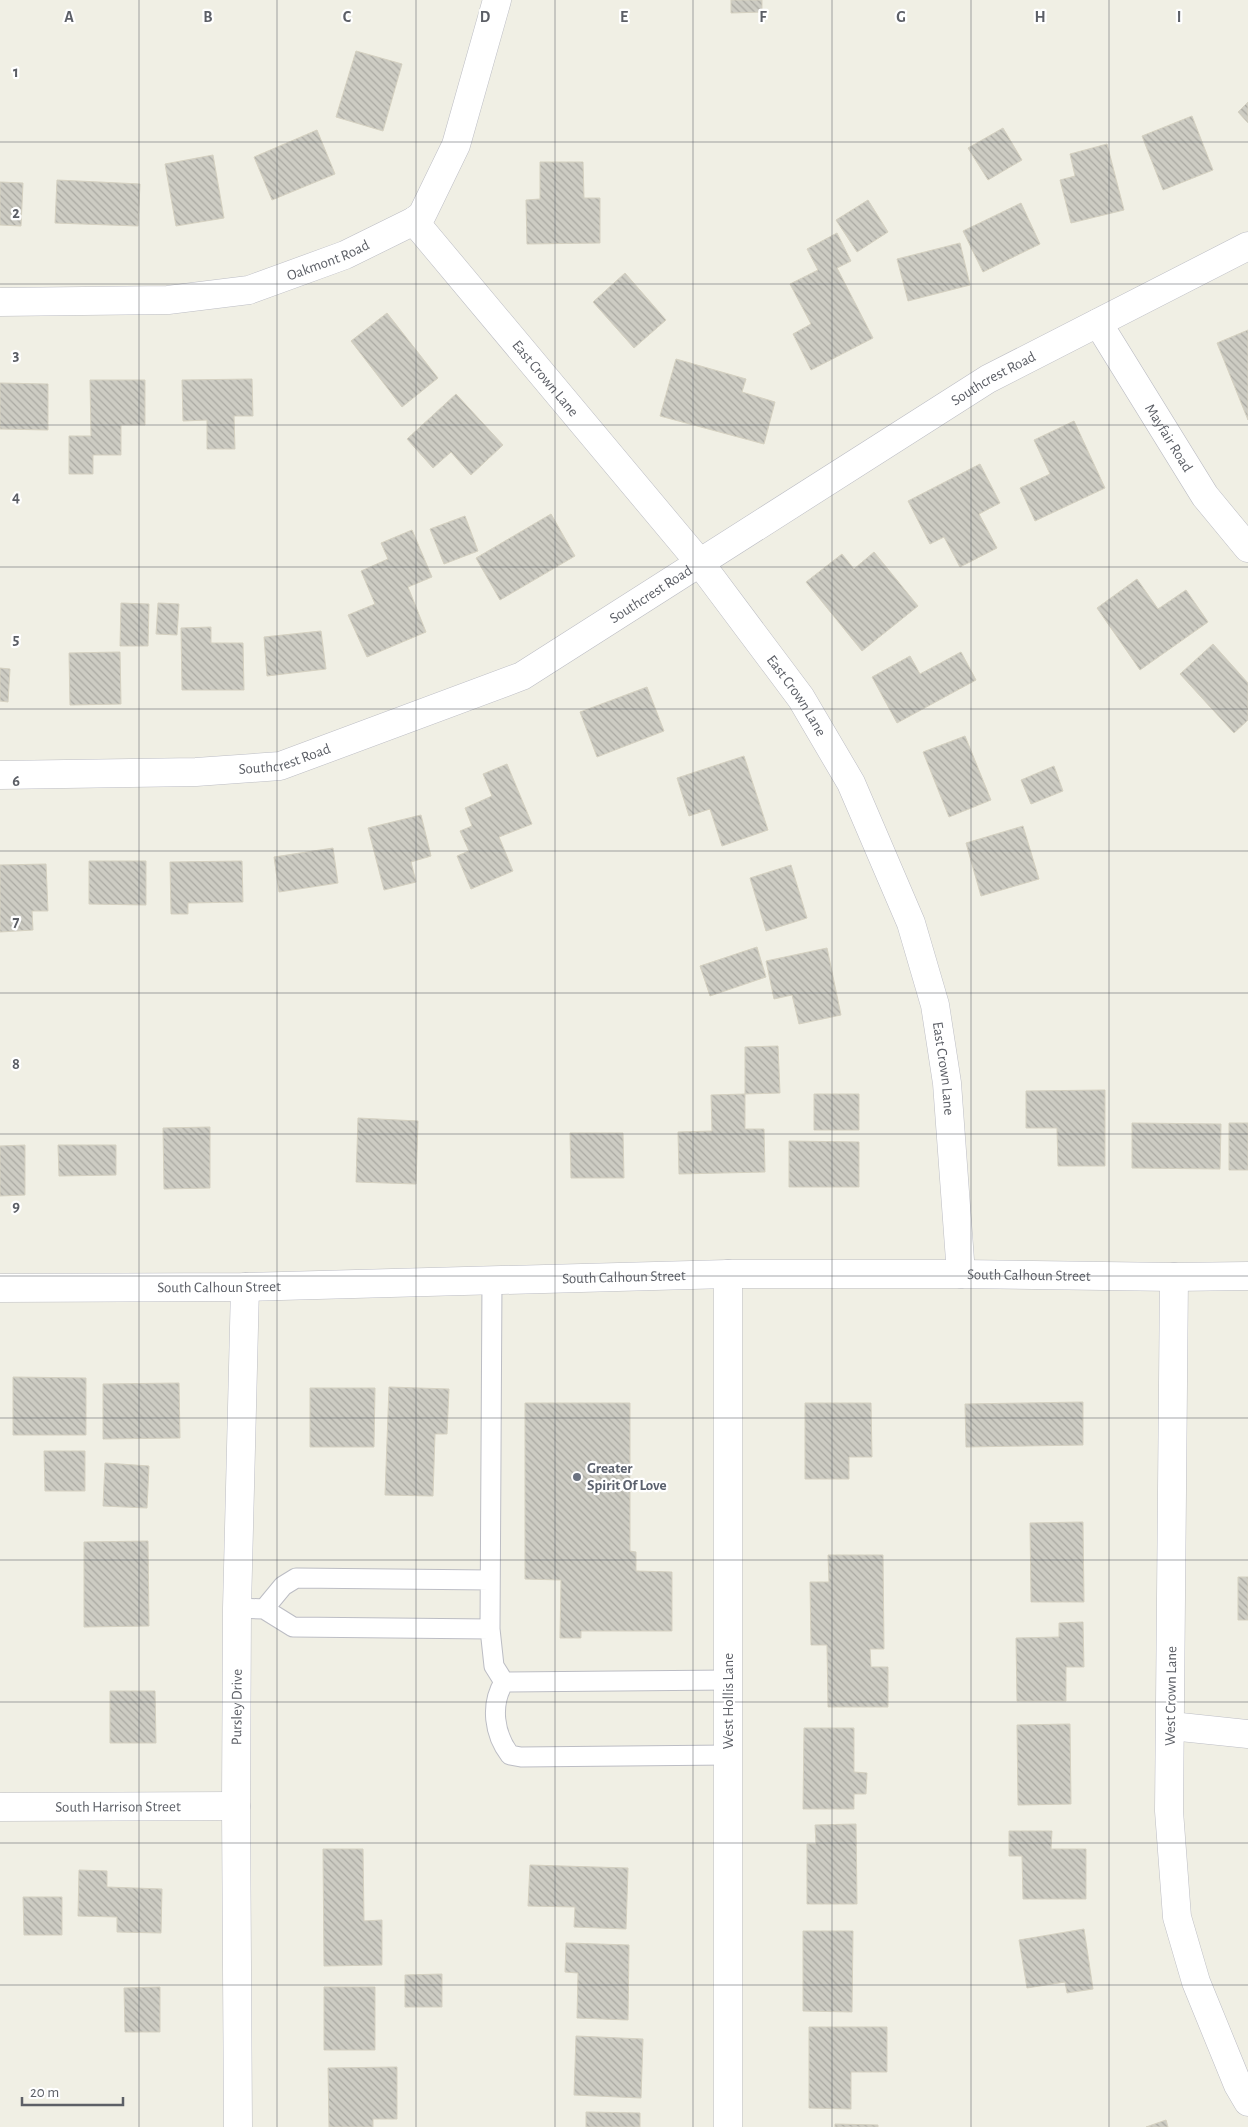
<svg xmlns="http://www.w3.org/2000/svg" width="1248" height="2127" viewBox="0 0 1248 2127" font-family="'Alegreya Sans',sans-serif">
<defs>
<pattern id="building-back-hatch" width="6" height="6" patternUnits="userSpaceOnUse" patternTransform="scale(1.25)"><rect width="6" height="6" fill="#cdccc3"/><path d="M-1 5l2 2M0 0l6 6M5-1l2 2" fill="none" stroke="#aaa9a2"/></pattern>
</defs>
<rect width="100%" height="100%" fill="#f0efe4"/>
<path fill="url(#building-back-hatch)" stroke="#d5d1c1" d="M731 0H762V12L731 13Z
M356 51 402 64 383 131 336 117Z
M1248 102V123L1238 112Z
M1192 116 1213 170 1163 190 1142 136Z
M1003 128 1022 160 988 180 968 148Z
M317 130 335 174 272 200 254 157Z
M1107 144 1124 210 1071 223 1060 180 1075 176 1070 154Z
M213 155 224 218 176 226 165 164Z
M540 162H583L584 198H600V243L527 244 526 200 540 199Z
M57 180 140 184 138 226 55 223Z
M0 182 23 183 21 226 0 225Z
M868 200 888 232 857 252 836 220Z
M1021 203 1040 244 983 272 963 231Z
M837 233 851 261 837 268 873 338 811 370 793 334 811 324 790 284 818 270 807 249Z
M960 243 970 285 908 301 897 259Z
M625 273 666 320 634 348 593 302Z
M387 313 438 378 402 407 351 341Z
M1248 330V420L1217 343Z
M676 359 746 379 742 392 775 402 764 444 660 416Z
M252 379 253 416H234L235 449H207V420L183 421 182 380Z
M90 380H145V425H121V455H93V474H69V436H91Z
M0 383 48 384V430L0 429Z
M456 394 503 445 471 475 451 452 433 468 407 439Z
M1074 421 1105 488 1035 521 1020 488 1050 474 1034 440Z
M980 464 1000 503 979 514 997 548 960 567 944 537 930 544 908 501Z
M551 514 575 556 500 600 476 558Z
M465 516 478 551 444 564 430 529Z
M412 530 432 577 408 587 426 632 367 657 348 615 375 604 361 571 388 559 381 543Z
M874 552 918 606 862 651 806 582 842 554 854 569Z
M1137 579 1158 609 1186 590 1208 622 1140 670 1097 608Z
M121 603 149 604 148 646H120Z
M158 603 179 604 177 635 156 634Z
M211 627V643H243L244 690H182L181 628Z
M321 631 326 669 267 676 264 637Z
M1213 644 1248 683V720L1234 733 1180 674Z
M120 652 121 704 70 705 69 653Z
M961 652 976 680 897 723 872 677 910 656 920 674Z
M0 668 10 669 8 702 0 701Z
M647 687 664 731 597 757 580 712Z
M965 736 991 800 949 817 923 752Z
M744 756 768 830 722 846 710 809 689 816 677 778Z
M507 764 532 824 499 837 513 871 471 889 457 856 469 851 460 831 472 826 465 808 492 796 483 774Z
M1054 766 1063 791 1031 804 1021 780Z
M421 815 431 856 411 862 416 882 384 890 368 828Z
M1023 826 1039 879 981 896 966 843Z
M333 848 338 883 279 892 274 857Z
M89 861H146V905L89 904Z
M242 861 243 902 188 903V914H171L170 862Z
M46 864 48 911H32L33 930 0 932V865Z
M791 865 807 918 766 931 750 878Z
M757 947 766 977 710 996 700 966Z
M827 948 841 1015 799 1024 792 995 774 999 766 961Z
M778 1046 780 1093 745 1094V1047Z
M1105 1090V1166H1058L1057 1128H1026V1091Z
M745 1094V1129H764L765 1172 679 1174 678 1132 712 1131 711 1095Z
M814 1094H859V1130H814Z
M358 1118 418 1121 416 1184 356 1182Z
M1132 1123 1221 1124 1220 1169 1132 1168Z
M1229 1123H1248V1170H1229Z
M210 1127V1188L164 1189 163 1128Z
M570 1133H623L624 1178H571Z
M789 1141 859 1142V1187H789Z
M25 1145V1195L0 1196V1146Z
M58 1145H116V1175L59 1176Z
M13 1377 86 1378V1435H13Z
M179 1383 180 1438 103 1439V1384Z
M389 1387 449 1389 447 1434H435L433 1496 385 1495Z
M310 1388H375L374 1447H310Z
M1083 1402V1445L966 1447 965 1404Z
M525 1403H630V1551L636 1552V1571L672 1572V1631H581V1638H560L561 1580 525 1579Z
M805 1403H871L872 1457H849V1479H805Z
M44 1451H85V1491H45Z
M105 1463 149 1466 147 1508 103 1506Z
M1083 1522 1084 1602H1031L1030 1523Z
M148 1541 149 1626 84 1627V1542Z
M828 1555H883L884 1649H870L871 1667H888V1707H828L827 1645H811L810 1582H829Z
M1238 1577H1248V1620H1238Z
M1083 1622 1084 1667H1066V1701H1017L1016 1638 1059 1637V1623Z
M110 1691H155L156 1743H110Z
M1070 1724 1071 1804 1018 1805 1017 1725Z
M804 1728H854V1772L867 1773 866 1794H854V1809H803Z
M856 1824 857 1904H807V1844H816L815 1825Z
M1009 1831H1052L1051 1849H1086V1899H1023L1022 1856H1009Z
M323 1849H363L364 1921 382 1920V1965L324 1966Z
M530 1865 628 1868 626 1929 574 1927 575 1907 528 1906Z
M79 1870 107 1871V1887L162 1889 161 1933 117 1932V1917L78 1916Z
M23 1897H62V1935H24Z
M1084 1929 1093 1989 1067 1993 1065 1982 1027 1988 1019 1940Z
M803 1931H853L852 2012 803 2011Z
M566 1943 629 1945 628 2020 577 2018 578 1973 565 1972Z
M442 1974V2007H405V1975Z
M160 1987V2032H125L124 1988Z
M324 1987H375V2050H324Z
M809 2027H887V2072H851V2109L809 2108Z
M576 2036 643 2039 641 2098 574 2095Z
M397 2067V2119H373V2127H329L328 2068Z
M586 2112 640 2113V2127H586Z
M1166 2120 1168 2127H1146Z
M835 2124 878 2125V2127H835Z"/>
<g fill="none" stroke-linecap="round" stroke-linejoin="round">
<defs>
<path id="service" d="M492 1280 490 1629 494 1666 504 1682
M237 1608 264 1609 293 1627 490 1629
M264 1609 283 1586 296 1578 490 1580
M504 1682C490 1705 494 1734 510 1755L521 1757 728 1755
M504 1682 728 1680"/>
<g id="minor">
<path id="s1" d="M414 221 700 563 801 698 851 783 911 923 935 1005 947 1083 961 1274"/>
<path id="s2" d="M0 302 168 300 249 290 345 255 414 221 422 215 456 145 497 0"/>
<path id="s3" d="M1098 323 1205 496 1248 548"/>
<path id="s4" d="M0 775 196 772 280 766 522 676 988 379 1248 246"/>
<path d="M1174 1277 1169 1811 1177 1917 1196 1982 1238 2085 1248 2102"/>
<path d="M1171 1726 1248 1734"/>
<path id="s5" d="M0 1807 236 1806"/>
<path id="s6" d="M238 2127 236 1806 237 1608 245 1287"/>
<path d="M728 2127V1274"/>
</g>
<g id="tertiary">
<path id="s7" d="M0 1288 245 1287 728 1274H961L1174 1277 1248 1276"/>
</g>
</defs>
<use href="#service" stroke="#bcbdc4" stroke-width="21"/>
<use href="#minor" stroke="#bcbdc4" stroke-width="29"/>
<use href="#tertiary" stroke="#bcbdc4" stroke-width="29"/>
<use href="#service" stroke="#fff" stroke-width="19"/>
<use href="#minor" stroke="#fff" stroke-width="28"/>
<use href="#tertiary" stroke="#fff" stroke-width="28"/>
</g>
<path fill="none" stroke="#5c5f66" stroke-width="1" stroke-opacity="0.55" d="M139 0V2127M277 0V2127M416 0V2127M555 0V2127M693 0V2127M832 0V2127M971 0V2127M1109 0V2127M0 142H1248M0 284H1248M0 425H1248M0 567H1248M0 709H1248M0 851H1248M0 993H1248M0 1134H1248M0 1276H1248M0 1418H1248M0 1560H1248M0 1702H1248M0 1843H1248M0 1985H1248"/>
<circle fill="#6b7280" stroke="#fff" stroke-width="2" cx="577" cy="1477" r="5"/>
<g text-anchor="middle" dominant-baseline="central" stroke-width="4.5" stroke-linejoin="round" paint-order="stroke">
<g font-size="15" fill="#5c5f66" stroke="#fff">
<text stroke="none"><textPath href="#s2" startOffset="334">Oakmont Road</textPath></text>
<text stroke="none"><textPath href="#s1" startOffset="205">East Crown Lane</textPath></text>
<text stroke="none"><textPath href="#s4" startOffset="1096">Southcrest Road</textPath></text>
<text stroke="none"><textPath href="#s3" startOffset="135">Mayfair Road</textPath></text>
<text stroke="none"><textPath href="#s4" startOffset="691">Southcrest Road</textPath></text>
<text stroke="none"><textPath href="#s1" startOffset="610">East Crown Lane</textPath></text>
<text stroke="none"><textPath href="#s4" startOffset="286">Southcrest Road</textPath></text>
<text stroke="none"><textPath href="#s1" startOffset="1015">East Crown Lane</textPath></text>
<text stroke="none"><textPath href="#s7" startOffset="1029">South Calhoun Street</textPath></text>
<text stroke="none"><textPath href="#s7" startOffset="624">South Calhoun Street</textPath></text>
<text stroke="none"><textPath href="#s7" startOffset="219">South Calhoun Street</textPath></text>
<text transform="translate(1171 1696) rotate(-89)">West Crown Lane</text>
<text transform="translate(728 1701) rotate(-90)">West Hollis Lane</text>
<text stroke="none"><textPath href="#s6" startOffset="420">Pursley Drive</textPath></text>
<text stroke="none"><textPath href="#s5" startOffset="118">South Harrison Street</textPath></text>
</g>
<g font-size="15" font-weight="bold" fill="#5b616d" stroke="#fff" text-anchor="start">
<text x="587" y="1468">Greater<tspan x="587" dy="17">Spirit Of Love</tspan></text>
</g>
</g>
<g font-size="16" text-anchor="middle" font-weight="bold" fill="#5c5f66" stroke="#fff" stroke-width="4.5" stroke-linejoin="round" paint-order="stroke">
<text x="69" y="22">A</text>
<text x="208" y="22">B</text>
<text x="347" y="22">C</text>
<text x="485" y="22">D</text>
<text x="624" y="22">E</text>
<text x="763" y="22">F</text>
<text x="901" y="22">G</text>
<text x="1040" y="22">H</text>
<text x="1179" y="22">I</text>
<text x="16" y="77">1</text>
<text x="16" y="218">2</text>
<text x="16" y="360">3</text>
<text x="16" y="502">4</text>
<text x="16" y="644">5</text>
<text x="16" y="786">6</text>
<text x="16" y="927">7</text>
<text x="16" y="1069">8</text>
<text x="16" y="1211">9</text>
</g>
<path d="M22 2097v8h101v-8" fill="none" stroke="#5c5f66" stroke-width="2.5"/>
<text x="30" y="2097" font-size="15" fill="#5c5f66" stroke="#ffffff" stroke-width="4" paint-order="stroke">20 m</text>
</svg>
